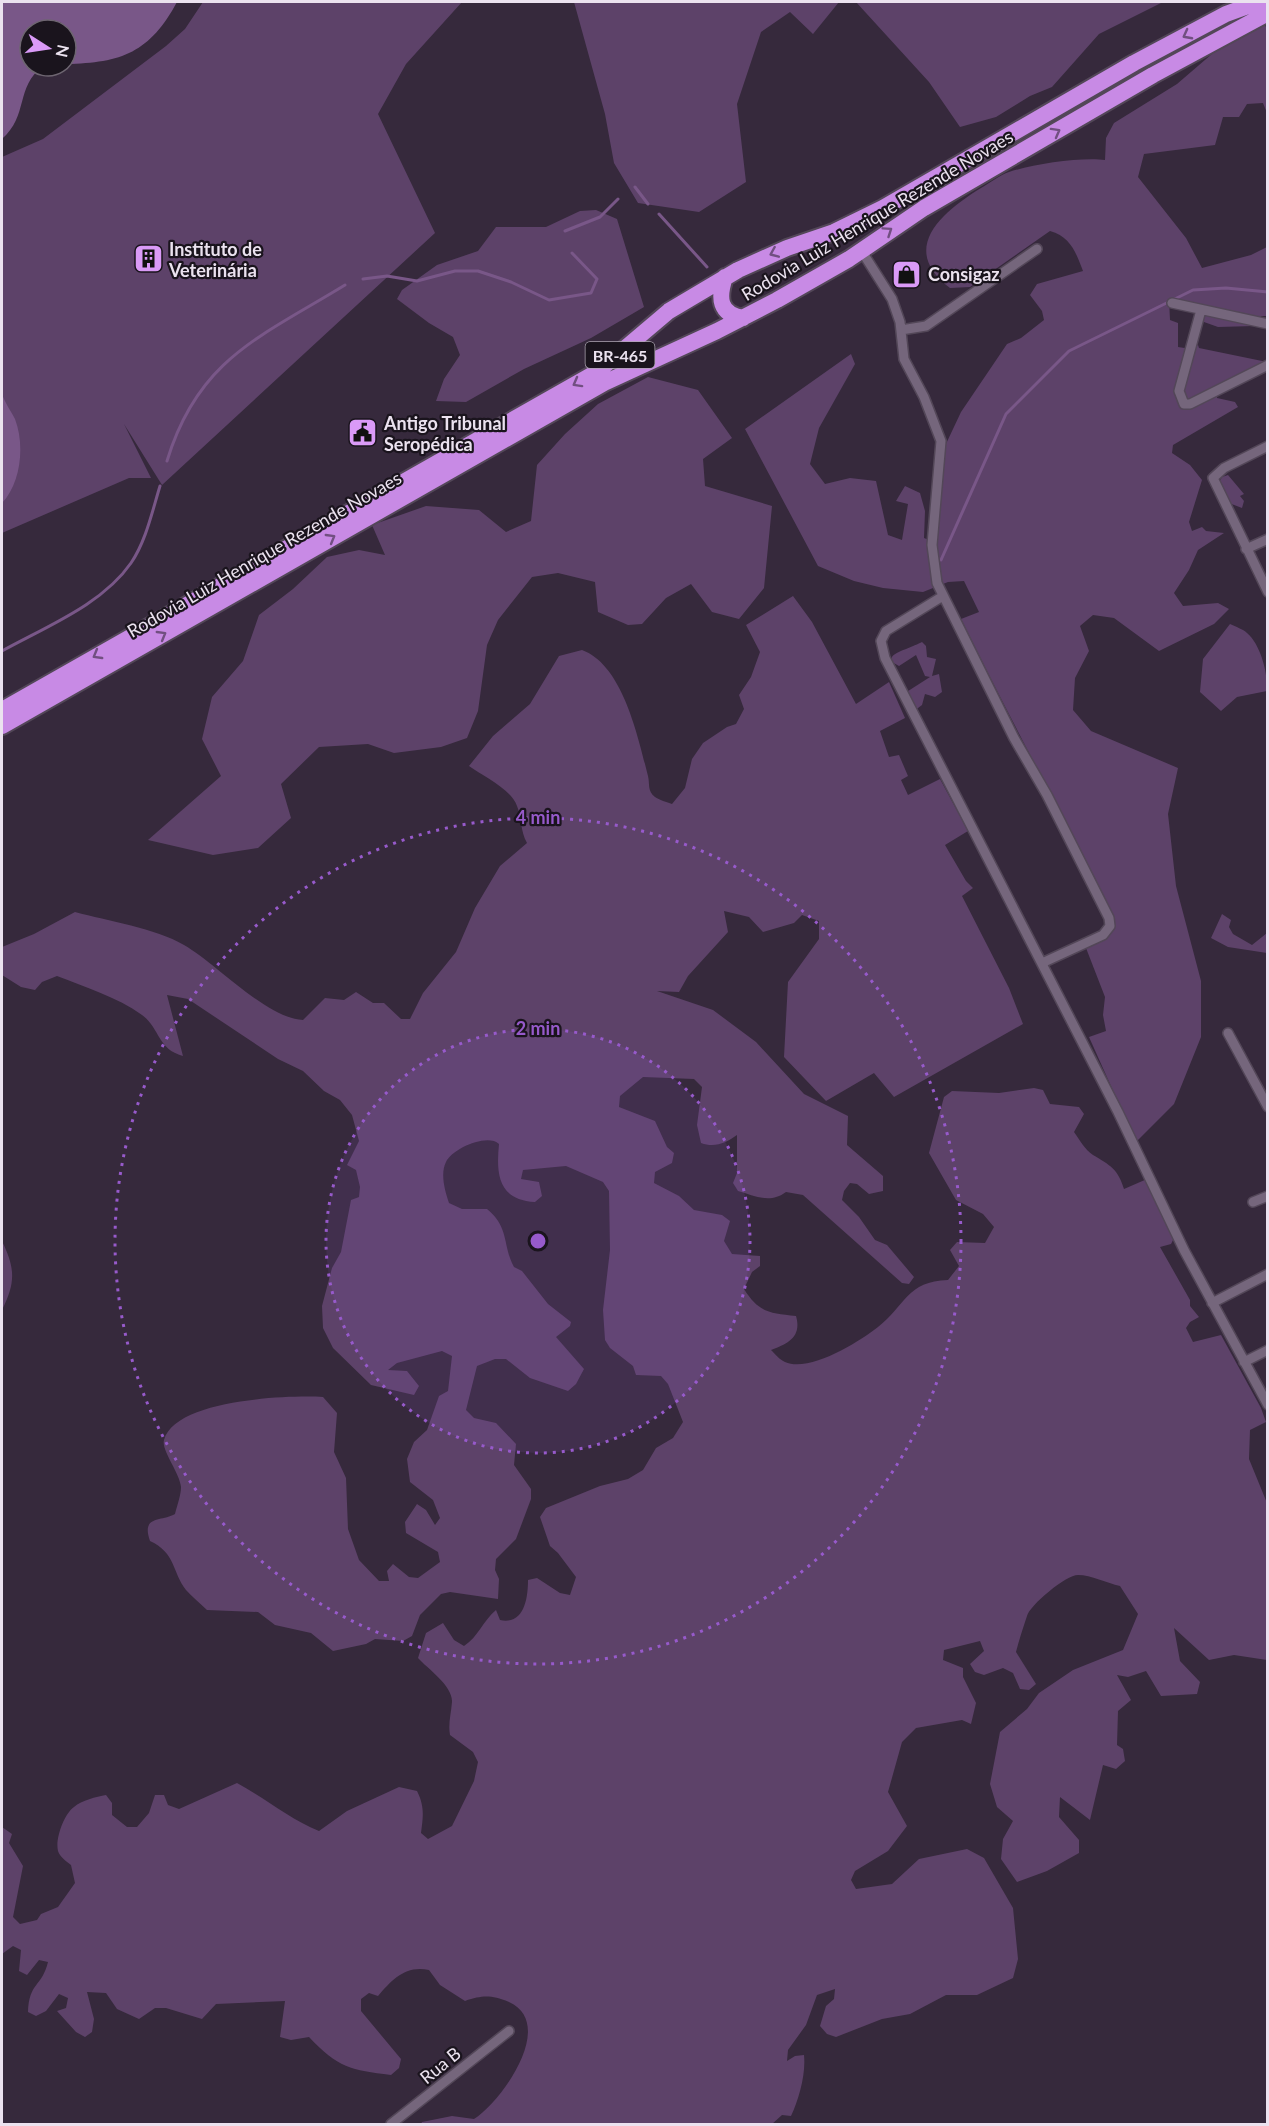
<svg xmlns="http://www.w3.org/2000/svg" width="1269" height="2126" viewBox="0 0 1269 2126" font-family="Lato,sans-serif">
<rect width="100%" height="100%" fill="#36293c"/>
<path fill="#5d4269" d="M203 2H462L406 64 378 114 435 233 162 485 124 424 151 478H129L2 533V157L43 139 166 46 185 29Z
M574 2H839L813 34 790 12 761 32 737 104 746 182 699 212 638 203 614 163 605 114Z
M856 2H1163L1099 34 1052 87 1030 96 996 117 960 127 929 82Z
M1263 25 1267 27V113L1263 103 1247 104 1239 117H1223L1215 145 1144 154 1138 177 1186 238 1202 268 1251 255 1267 247V316H1261L1254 326 1218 327 1204 322 1197 304 1169 299 1170 320 1178 323V347L1191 349 1198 345 1199 348 1267 362V371L1217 392V398L1235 402 1238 407 1173 445 1172 453 1190 465 1202 480 1189 522 1192 531 1202 527 1206 531 1224 533 1198 550 1189 570 1174 593 1183 606 1218 603 1229 609 1214 624 1159 651 1114 618 1093 615 1080 626 1089 651 1075 678 1073 710 1091 731 1178 768 1168 814 1176 886 1201 981V1037L1174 1104 1136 1142 1089 1037 1106 1031 1103 1015 1105 997 1086 948 1115 924C1067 821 1011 722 961 619L979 612 964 581 948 582 923 592 883 588 854 581 818 566 745 429 851 354 855 364 819 428 810 464 825 484 850 478 876 481 888 535 902 540 908 504 896 501 905 486 920 493 925 511 924 538 934 542 945 446 961 412 1007 344 1021 338 1044 320 1042 311 1030 295 1037 284 1083 271C1076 253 1071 237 1050 231L970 287 950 288C898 249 942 212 981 188 990 183 1000 175 1009 172 1033 164 1081 157 1105 160L1106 138 1114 123 1177 84 1227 41Z
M596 210 617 219 644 307 591 338 524 369 466 402 436 401 444 379 460 355 453 337 429 323 397 299 402 290 437 265 478 251 496 227H546L580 211Z
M648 377 698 390 732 438 703 459 705 486 772 506 764 588 739 619 712 612 691 584 666 598 642 624 628 625 598 612 595 582 558 573 532 577 498 620 487 645 478 711 467 738 441 747 394 753 368 744 319 747 281 784 291 818 258 848 213 855 148 840 221 776 202 739 212 697 243 661 259 615 293 589 327 557 359 550 385 555 372 525 426 506 479 510 506 532 531 521 537 465 565 434 598 404Z
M1228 475 1244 494 1240 496 1244 501 1242 508 1229 503 1218 484 1222 477Z
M793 596 812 622 856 704 889 682 905 718 880 731 889 757 899 755 908 776 901 780 908 795 940 779 968 831 945 845 966 881 973 888 962 896 1009 988 1023 1024 894 1097 874 1073 826 1101 784 1057 788 982 819 939V921L802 915 794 923 763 932 749 917 724 911 728 932 688 976 679 992 657 991 713 1010 756 1042 804 1094 848 1116 847 1145 883 1176V1191L869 1194 857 1184 850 1183 844 1191 842 1200 859 1217 875 1240 887 1245 914 1277 909 1284 902 1283 803 1195 786 1192C770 1204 755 1196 738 1191L733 1183 737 1173V1135C726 1143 715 1148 701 1143L697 1125 702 1087 694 1079 643 1077 620 1096 619 1107 655 1121 667 1147 674 1153 672 1163 655 1172 654 1183 679 1196 694 1210 722 1215 730 1221 724 1241 732 1254 760 1256V1266L752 1272 744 1289C759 1313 770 1313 796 1316 802 1337 788 1344 771 1350 775 1354 780 1360 785 1362 809 1373 859 1342 878 1327 905 1306 907 1281 948 1280L959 1266 950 1250 957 1242 985 1243 994 1227 983 1214 956 1200 929 1153 944 1097 952 1091 999 1093 1034 1088 1043 1090 1050 1104 1079 1107 1084 1114 1074 1132C1079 1139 1085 1150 1093 1155 1110 1165 1118 1169 1124 1189L1147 1179 1174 1238 1171 1244 1160 1247 1190 1300V1306L1199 1317 1190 1322 1186 1328 1193 1342 1221 1335 1261 1408 1266 1422 1250 1430 1249 1459 1267 1503V1660L1234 1655 1209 1660 1174 1628 1180 1661 1200 1682 1197 1694 1161 1696 1146 1671 1128 1677 1117 1675 1131 1700 1118 1711 1117 1745 1123 1749 1125 1761 1116 1769 1103 1765 1090 1820 1060 1797 1059 1817 1079 1840V1853L1047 1871 1017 1882 1001 1859 1003 1839 1013 1821 997 1807 990 1784 1000 1732 1027 1709 1039 1693 1073 1670 1123 1650 1138 1614 1120 1586C1107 1583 1091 1575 1078 1575 1066 1575 1030 1605 1027 1616 1023 1628 1019 1640 1016 1652L1036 1684 1029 1690 1020 1689 1013 1673 1003 1668 984 1675 975 1672 970 1664 984 1651 980 1641 944 1650 943 1660 963 1668V1677L976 1703 971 1724 962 1720 916 1728 902 1742 888 1792 907 1826 888 1851 855 1871 851 1880 856 1889 892 1884 919 1859 967 1849 984 1858 1013 1908 1018 1959 1013 1978 977 1995H946L910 2014 882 2019 836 2037 827 2034 820 2026 826 2006 834 1999 835 1989 817 1995 806 2025 788 2050 787 2061 795 2056 804 2055C806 2074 799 2099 791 2116L782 2115 772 2124H421L422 2122 452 2116 474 2119C502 2101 557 2024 509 2002 491 1995 483 1995 465 2001L440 1985 429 1970C405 1965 392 1980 378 1996L369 1993 361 1999V2011L401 2059 399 2068 391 2075C351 2070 338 2068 309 2037L291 2040 280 2037 285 2001 216 2004 202 2019 166 2008H155L139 2019 117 2009 106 1993 87 1992 94 2019 92 2032 85 2037 76 2032 57 2011 66 2008 68 1998 59 1994 46 2011 36 2016 28 2012C29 1982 42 1987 48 1962L39 1960 27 1975 19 1971 21 1950 13 1946 2 1954V1827L12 1834 9 1843 23 1866 13 1917 20 1924 37 1920 41 1914 58 1907 75 1883 71 1865C66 1861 60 1857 58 1851 55 1839 64 1814 74 1807 82 1800 96 1797 106 1795L112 1803V1815L127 1827H137L149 1813 155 1795H164L168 1805 179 1809 237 1783C265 1798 290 1819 319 1831L347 1811 399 1787 417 1791C425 1807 423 1817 421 1833L428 1839 452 1826 474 1781 478 1762 473 1752 450 1735C448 1724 451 1714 452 1702 453 1686 428 1669 418 1658L426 1633 443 1623 454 1640 464 1646C478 1637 483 1621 496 1610L500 1620C524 1625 528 1599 528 1580L537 1578 560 1593 570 1595 576 1577 558 1553 550 1546 540 1517 546 1508 600 1486 628 1479 643 1470 656 1448 673 1438 683 1422 668 1384 661 1376 636 1375 633 1366 610 1348 605 1340 603 1310 610 1250 609 1191 603 1182 566 1166 523 1170 521 1179 539 1182 542 1196 535 1202C498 1200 496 1174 499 1144 487 1133 452 1149 446 1162 440 1174 445 1191 449 1203L462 1209H487C510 1228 502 1245 514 1267L522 1271 548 1304 571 1322 570 1326 556 1337 584 1369 576 1384 568 1391 530 1378 506 1359H495L477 1366 466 1410 474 1418 496 1423 516 1444 514 1465 531 1489V1499L516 1539 496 1559 495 1570 499 1579 498 1599 450 1592 441 1594 420 1615 412 1636 403 1641 375 1639 366 1644 333 1651 311 1633 275 1625 258 1612 207 1610C200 1603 192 1597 186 1590 172 1572 176 1553 150 1541 141 1515 161 1522 175 1514 177 1506 181 1495 181 1487 180 1473 161 1450 164 1440 175 1399 289 1395 323 1397L337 1413 334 1452 346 1478 348 1529 359 1560 379 1581H389L387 1571 393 1564 409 1577 418 1578 440 1562 438 1552 406 1533 405 1522 417 1504 426 1510 435 1525 440 1518 433 1500 410 1482 407 1459 414 1442 427 1430 439 1396 448 1391 452 1356 442 1351 397 1363 388 1370 407 1371 419 1386 414 1395 371 1385 333 1348 323 1328 322 1306 332 1268 341 1252 351 1200 359 1197 360 1187 356 1170 347 1165 359 1141 352 1115 340 1100 324 1091 303 1071 278 1059 188 999 167 995 183 1056C157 1049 160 1028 142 1015 117 997 85 987 57 976L42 982 35 990 21 987 2 975V947L34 934 75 912C108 921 155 928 184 945 217 964 266 1018 303 1020L325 998 344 1000 356 992 373 1003H384L401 1019H410L423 993 456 952 475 908 500 866 527 843C520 831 522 818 517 806 511 789 483 776 469 766L493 736 530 704 559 656 582 650C623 665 638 737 648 776 650 784 647 791 655 797 659 800 667 802 672 804L685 788 692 759 703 743 727 727 736 724 744 709 739 695 751 677 760 652 746 625Z
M1230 624C1236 627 1243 629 1247 633 1261 645 1268 674 1267 691L1237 697 1221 711 1200 692 1203 659Z
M922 642 926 646 927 657 936 659 932 676 939 674 942 692 935 697 925 694 922 705 914 711 905 693 930 677 925 676 916 655 899 666 892 662V657C895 652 915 646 922 642Z
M1222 914 1231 920 1229 927 1233 934 1252 945 1267 933V953L1228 947 1211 938Z
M2 1241C15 1268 16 1282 2 1310Z"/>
<path fill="#795788" d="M2 2H177C150 52 122 63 66 64V30H30V66H43C15 87 29 115 2 139Z
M2 394C5 403 11 411 15 419 25 445 21 483 2 503Z"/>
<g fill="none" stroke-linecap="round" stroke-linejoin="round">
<path stroke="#795788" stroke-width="3" d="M635 187 648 204
M659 214 707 267
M565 231 600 217 618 199
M363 279 387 276 417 281 455 271H478L511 282 549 300 591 293 597 279 572 253
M167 461C198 359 260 337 345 285
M941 560 1006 414 1069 351 1193 290 1226 288 1268 292
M2 651C45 627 102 605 131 563 146 541 152 512 160 486"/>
<defs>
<path id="street" d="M861 250 892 299 900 322 904 359 924 397 941 441 932 545 937 583 1014 738 1047 795 1109 918 1110 926 1103 935 1042 963
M1172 303 1268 324
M1201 310 1179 391 1184 404H1190L1268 365
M901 330 926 326 1037 249
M1268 446 1224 468 1213 478 1268 592
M1246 549 1268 539
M943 596 886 631 881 641 885 658 1118 1112 1184 1250 1268 1405
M1228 1033 1268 1107
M1253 1202 1268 1196
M1212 1303 1268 1274
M1244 1362 1268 1350
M391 2124 509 2031"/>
<path id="highway" d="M725 277C718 298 719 314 743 318
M2 710 597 372 669 311 738 270 787 248 834 232 883 208 1134 63 1226 14 1259 2
M2 726 604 383 717 331 777 300 849 259 924 208 1153 75 1268 13"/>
</defs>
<use href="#street" stroke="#534758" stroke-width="12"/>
<use href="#highway" stroke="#534758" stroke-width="20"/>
<use href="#street" stroke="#75667c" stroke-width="9"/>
<use href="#highway" stroke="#c88ae5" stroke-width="16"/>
</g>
<defs><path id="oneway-chevron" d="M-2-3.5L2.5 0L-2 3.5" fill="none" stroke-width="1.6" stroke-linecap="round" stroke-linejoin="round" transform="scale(1.5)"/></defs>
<g stroke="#714f81">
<use href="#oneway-chevron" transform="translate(1187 35) rotate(152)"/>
<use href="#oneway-chevron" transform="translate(1056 132) rotate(-29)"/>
<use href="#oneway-chevron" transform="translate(888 231) rotate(-34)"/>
<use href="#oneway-chevron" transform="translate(774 253) rotate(157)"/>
<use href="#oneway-chevron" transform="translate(577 383) rotate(151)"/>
<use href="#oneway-chevron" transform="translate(331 538) rotate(-30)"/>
<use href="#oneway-chevron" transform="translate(162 635) rotate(-30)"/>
<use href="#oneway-chevron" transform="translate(97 655) rotate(150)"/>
</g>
<circle cx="538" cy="1241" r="212" fill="#975acb" fill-opacity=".12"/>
<g fill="none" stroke="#975acb" stroke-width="3" stroke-dasharray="3 6">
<circle cx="538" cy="1241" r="212"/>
<circle cx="538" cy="1241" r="423"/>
</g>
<defs>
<symbol id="building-square" viewBox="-11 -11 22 22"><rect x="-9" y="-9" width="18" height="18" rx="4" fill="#da9af7" stroke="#1a141d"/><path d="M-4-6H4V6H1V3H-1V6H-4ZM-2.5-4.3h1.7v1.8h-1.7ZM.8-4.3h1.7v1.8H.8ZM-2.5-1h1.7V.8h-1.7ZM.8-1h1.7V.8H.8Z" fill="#111"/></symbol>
<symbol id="shop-square" viewBox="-11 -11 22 22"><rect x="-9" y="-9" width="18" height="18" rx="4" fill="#da9af7" stroke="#1a141d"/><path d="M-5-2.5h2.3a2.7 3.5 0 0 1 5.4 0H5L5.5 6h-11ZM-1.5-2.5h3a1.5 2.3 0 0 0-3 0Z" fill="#111"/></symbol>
<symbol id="civic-square" viewBox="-11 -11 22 22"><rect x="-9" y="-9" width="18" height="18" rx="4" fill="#da9af7" stroke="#1a141d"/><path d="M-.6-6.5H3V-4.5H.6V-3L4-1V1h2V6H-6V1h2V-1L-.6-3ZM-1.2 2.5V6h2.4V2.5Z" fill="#111"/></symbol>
</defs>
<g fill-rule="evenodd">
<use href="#building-square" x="132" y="242" width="33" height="33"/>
<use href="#shop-square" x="890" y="258" width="33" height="33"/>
<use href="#civic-square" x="346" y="416" width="33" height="33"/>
</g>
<g text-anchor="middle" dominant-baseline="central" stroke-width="4.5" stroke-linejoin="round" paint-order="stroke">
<rect fill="#1a141d" stroke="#aca4b0" stroke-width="1.5" x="585.5" y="342" width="69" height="26" rx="4.5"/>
<g font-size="16" font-weight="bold" fill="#ebe2ef">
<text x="620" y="355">BR-465</text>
</g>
<g font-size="18" fill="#ebe2ef" stroke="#1a141d">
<text transform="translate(877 215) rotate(-31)">Rodovia Luiz Henrique Rezende Novaes</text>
<text transform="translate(264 554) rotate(-30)">Rodovia Luiz Henrique Rezende Novaes</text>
<text transform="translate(440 2065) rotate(-39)">Rua B</text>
</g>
<g font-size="18" font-weight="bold" fill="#ebe2ef" stroke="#1a141d" text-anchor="start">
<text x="169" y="249">Instituto de<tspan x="169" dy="21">Veterinária</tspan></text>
<text x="928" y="274">Consigaz</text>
<text x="384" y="423">Antigo Tribunal<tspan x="384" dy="21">Seropédica</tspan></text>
</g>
</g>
<circle cx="538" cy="1241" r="9" fill="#975acb" stroke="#1a141d" stroke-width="3"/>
<g font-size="18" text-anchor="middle" font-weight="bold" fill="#975acb" stroke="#1a141d" stroke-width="4.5" stroke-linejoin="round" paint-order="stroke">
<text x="538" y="824">4 min</text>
<text x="538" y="1035">2 min</text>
</g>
<rect width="1269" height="2126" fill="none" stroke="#ebe2ef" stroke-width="6"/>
<g transform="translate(48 48) rotate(102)"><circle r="28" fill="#1a141d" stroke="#6e6671" stroke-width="1.5"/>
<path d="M0-4.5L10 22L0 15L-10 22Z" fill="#da9af7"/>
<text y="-9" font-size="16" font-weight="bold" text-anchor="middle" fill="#ebe2ef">N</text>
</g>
</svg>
